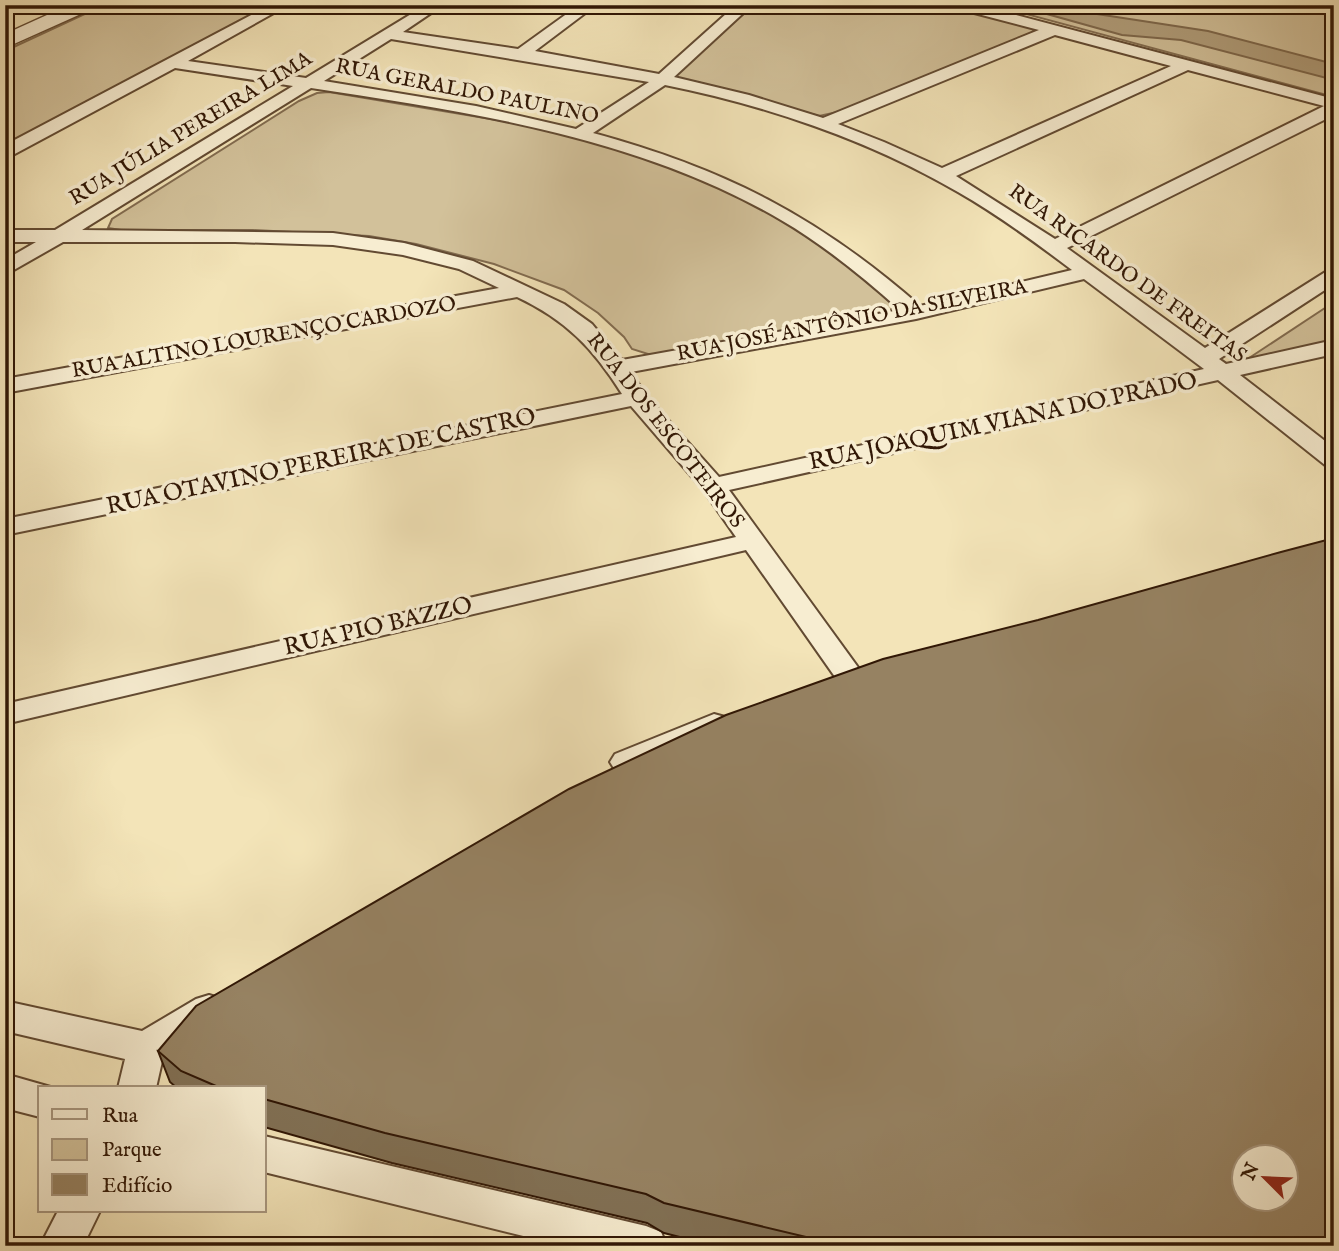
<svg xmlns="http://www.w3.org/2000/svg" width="1339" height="1251" viewBox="0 0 1339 1251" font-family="'IM FELL English',serif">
<rect width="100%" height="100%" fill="#f3e4b8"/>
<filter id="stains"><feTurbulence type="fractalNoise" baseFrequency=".00286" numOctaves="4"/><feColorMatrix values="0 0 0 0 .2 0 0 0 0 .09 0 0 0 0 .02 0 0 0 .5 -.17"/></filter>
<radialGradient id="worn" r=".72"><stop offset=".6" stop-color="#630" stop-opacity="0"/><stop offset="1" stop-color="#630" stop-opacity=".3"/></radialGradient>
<path fill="#d2c19a" stroke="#826c50" stroke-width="2" d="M104 5H285L5 154V51Z
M754 5H955L1035 28 1042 33 842 111 819 116 701 83 675 78 680 68Z
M993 5H1334V97Z
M329 92 520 124 578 137 707 177 825 239 897 304 892 309 879 314 669 354H648L632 349 624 337 598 313 564 290 494 264 416 244 369 236 253 230H121L108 228 112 219 299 101 317 93Z
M1334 302V340L1246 360Z"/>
<path fill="#b19e7b" stroke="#7e684c" stroke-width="2" d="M1024 5H1076L1097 14 1208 31 1334 64V80L1181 40 1122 35 1029 9Z"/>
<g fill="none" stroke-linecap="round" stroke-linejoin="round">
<defs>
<path id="minor" d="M270 5H288L188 61 306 78 426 5H443L403 32 518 49 579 5H596L535 51 659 74 736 5H752L674 77 749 95 823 118 1039 30 955 8 953 5H978L1334 99V115L1067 248 1205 348 1327 271 1334 269V284L1219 359 1226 364 1334 340V354L1240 375 1334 448V467L1325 465 1218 380 729 490 865 677 860 684 850 687 840 684 746 550 5 724V704L736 537 704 491 631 406 5 535V519L622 394C593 348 566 320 517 297L5 393V379L499 288 459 269 403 255 333 245 235 242H63L5 275V260L36 242H5V230H55L293 86 175 68 11 156 5 157V145ZM1055 35 1171 66 942 168 884 142 838 124ZM391 39 649 82 576 129 476 106 324 81ZM1188 70 1324 106 1055 239 956 176ZM665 85C765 105 869 140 958 192 998 215 1035 242 1072 270L920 306C817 216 725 169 593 133ZM311 88C470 112 640 137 781 220 824 245 863 277 900 310L622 360 592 324 564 304 473 261 404 243 333 233 82 230ZM1084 279 1204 369 719 477 645 394 631 372 916 319Z
M714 714 725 717 729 724 725 731 626 773 615 770 610 762 615 754Z
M209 995 222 999 227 1010 222 1021 163 1057 156 1088H118L125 1059 5 1031V1001L142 1031 196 999Z
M5 1074 54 1088H40V1117L5 1108Z
M264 1136 646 1226 661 1232 667 1246H564L264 1172Z
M58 1211H100L83 1246H40Z"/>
<path id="tertiary" d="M69 5H94L92 9 5 48V34Z"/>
</defs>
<use href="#minor" stroke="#624a32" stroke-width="4"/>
<use href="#tertiary" stroke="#624a32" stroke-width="3"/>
<use href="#minor" fill="#f7edd1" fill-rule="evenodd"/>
<use href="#tertiary" fill="#f7edd1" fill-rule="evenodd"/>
</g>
<path fill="#817054" stroke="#311705" stroke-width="2" d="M158 1051 1334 1246H715L664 1233 647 1223 392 1163 264 1127V1088H177L170 1082Z"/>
<path fill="#968262" stroke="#311705" stroke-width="2" fill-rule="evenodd" d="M1334 538V1246H844L664 1203 646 1194 385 1133 264 1099V1088H224L216 1086 181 1071 158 1051 196 1006 569 789 726 715 883 659 1038 620 1281 552ZM1244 1157H1286V1199H1244Z"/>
<g text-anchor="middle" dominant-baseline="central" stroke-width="7" stroke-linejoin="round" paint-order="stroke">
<g font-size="21" fill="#311705" stroke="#f7edd1">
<text transform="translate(467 92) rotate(11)">RUA GERALDO PAULINO</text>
<text transform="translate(191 129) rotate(-31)">RUA JÚLIA PEREIRA LIMA</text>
<text transform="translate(1127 274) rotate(36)">RUA RICARDO DE FREITAS</text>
<text transform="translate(852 321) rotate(-11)">RUA JOSÉ ANTÔNIO DA SILVEIRA</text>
<text transform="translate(264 338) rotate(-10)">RUA ALTINO LOURENÇO CARDOZO</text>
<text transform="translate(665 431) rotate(52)">RUA DOS ESCOTEIROS</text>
</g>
<g font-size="24" fill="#311705" stroke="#f7edd1">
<text transform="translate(1003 422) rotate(-12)">RUA JOAQUIM VIANA DO PRADO</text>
<text transform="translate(321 462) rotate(-12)">RUA OTAVINO PEREIRA DE CASTRO</text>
<text transform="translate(378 627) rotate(-13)">RUA PIO BAZZO</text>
</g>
</g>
<rect width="1339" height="1251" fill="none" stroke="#f3e4b8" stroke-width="28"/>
<rect x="7" y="7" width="1325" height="1237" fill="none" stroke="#311705" stroke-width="3.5"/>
<rect x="14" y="14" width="1311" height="1223" fill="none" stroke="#311705" stroke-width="2"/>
<rect x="38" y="1086" width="228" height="126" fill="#f7edd1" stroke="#a8977f" stroke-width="2"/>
<rect x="52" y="1109" width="35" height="10" fill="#f7edd1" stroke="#a8977f" stroke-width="2"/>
<text x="102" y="1122" font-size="21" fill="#311705">Rua</text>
<rect x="52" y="1139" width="35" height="21" fill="#d2c19a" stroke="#a8977f" stroke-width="2"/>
<text x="102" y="1156" font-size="21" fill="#311705">Parque</text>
<rect x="52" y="1174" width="35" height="21" fill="#968262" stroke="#a8977f" stroke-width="2"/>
<text x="102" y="1192" font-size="21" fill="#311705">Edifício</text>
<g transform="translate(1265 1178) rotate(294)"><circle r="33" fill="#f7edd1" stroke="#a8977f" stroke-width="2"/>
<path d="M0-5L12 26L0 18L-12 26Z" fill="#8f2418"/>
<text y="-10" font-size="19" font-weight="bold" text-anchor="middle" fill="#311705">N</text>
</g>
<rect width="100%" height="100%" filter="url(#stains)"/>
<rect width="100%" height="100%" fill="url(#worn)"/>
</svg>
